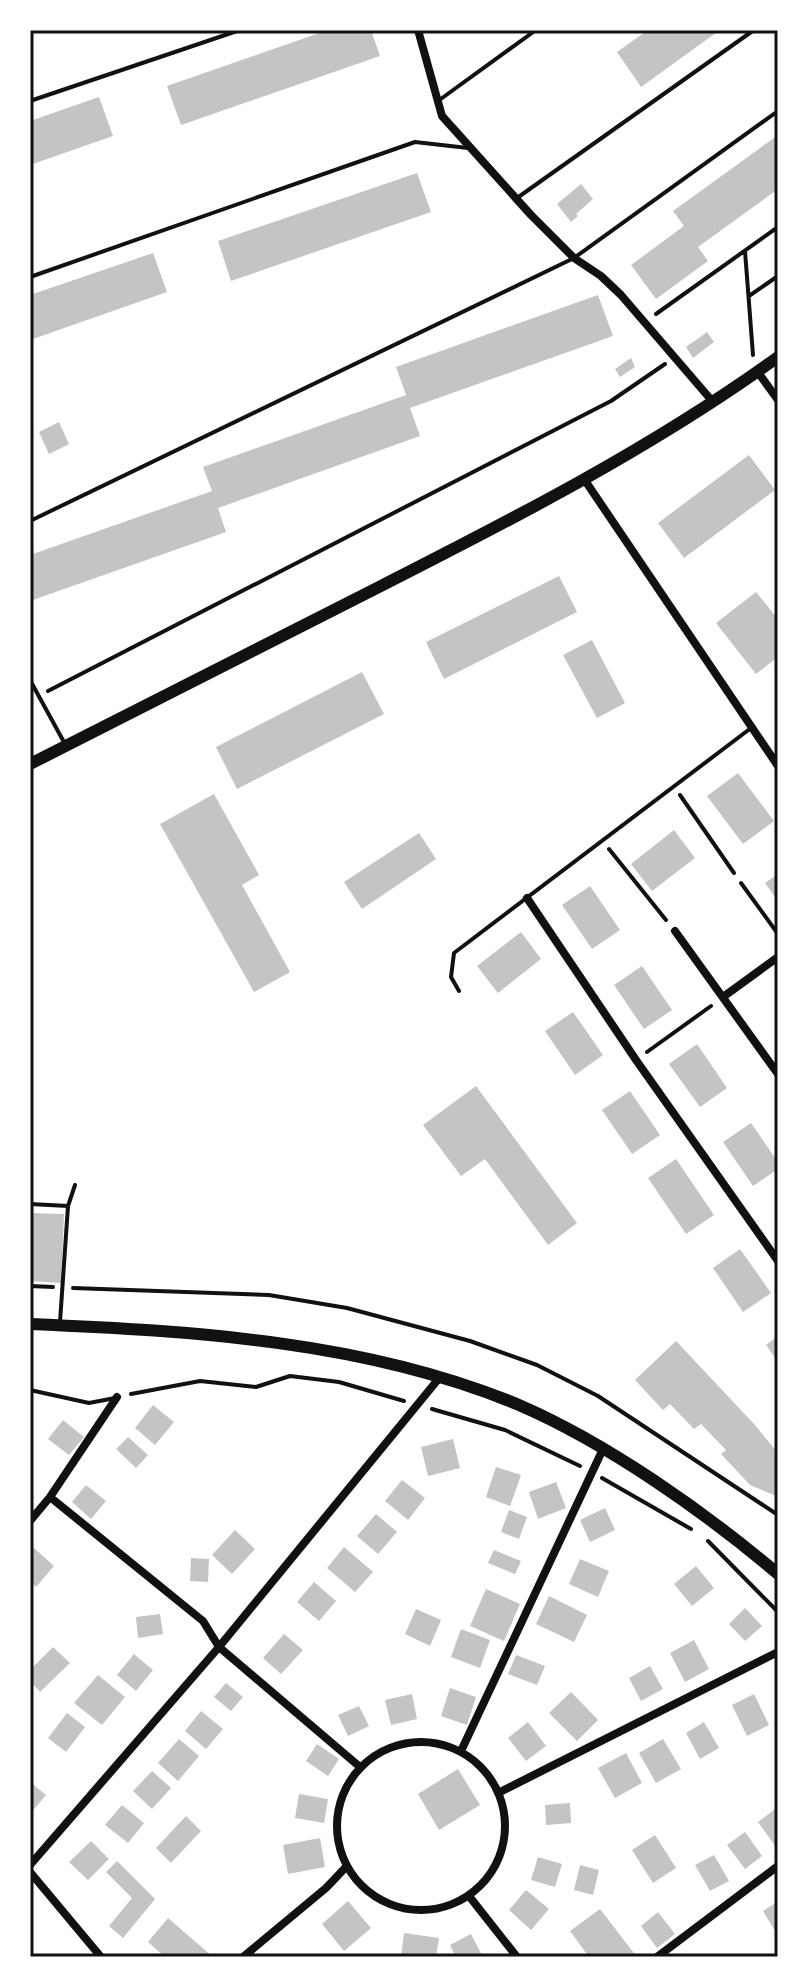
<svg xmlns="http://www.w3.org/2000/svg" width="808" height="1987" viewBox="0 0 808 1987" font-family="Bitter,serif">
<rect width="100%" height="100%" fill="#fff"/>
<path fill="#c4c4c4" d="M328 30H371L380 56 181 125 167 86Z
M648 30H720L641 87 617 52Z
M99 97 113 136 30 165V121Z
M778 135V189L698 247 708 261 656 299 631 265 684 226 673 211Z
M417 173 431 212 231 281 218 241Z
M581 184 593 199 576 214 578 216 571 222 557 204Z
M153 253 167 292 30 340V295Z
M598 295 613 336 410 408 420 436 218 508 226 532 30 601V555L212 491 203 467 406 395 396 367Z
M707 332 714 342 693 358 686 347Z
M631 358 635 367 620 377 615 369Z
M59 422 69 444 49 454 39 432Z
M749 455 775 490 684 558 658 523Z
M559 576 577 612 444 679 426 642Z
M756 592 778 619V657L756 674 716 623Z
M592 640 625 703 597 718 563 655Z
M362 672 384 714 237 789 216 747Z
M738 773 774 821 743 844 707 796Z
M214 794 259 875 242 885 290 972 254 992 160 824Z
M674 830 695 858 652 891 631 864Z
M419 833 436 859 362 909 344 882Z
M778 874V901L765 883Z
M590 886 620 930 592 949 562 905Z
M521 932 541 959 498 993 477 966Z
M642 966 672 1010 644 1029 614 985Z
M573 1012 603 1055 575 1075 545 1031Z
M697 1044 727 1088 700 1107 669 1064Z
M476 1086 577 1223 548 1245 485 1159 461 1176 423 1125Z
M630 1091 660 1135 632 1154 602 1110Z
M751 1123 778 1162V1169L753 1186 723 1142Z
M676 1159 714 1215 686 1234 648 1178Z
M30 1213 64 1214 61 1283 30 1281Z
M740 1249 771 1293 743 1312 713 1268Z
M778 1336V1362L766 1345Z
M676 1341 754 1424 778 1453 776 1496 750 1485 721 1454 726 1450 701 1424 694 1429 670 1404 663 1410 635 1380Z
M153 1405 174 1422 155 1445 135 1428Z
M63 1420 84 1437 69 1455 48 1439Z
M128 1437 148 1455 136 1468 116 1449Z
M453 1439 460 1468 428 1476 421 1447Z
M496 1467 521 1475 510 1506 486 1497Z
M402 1480 425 1498 408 1520 385 1501Z
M556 1482 566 1508 538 1519 529 1492Z
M86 1485 106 1501 91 1519 72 1502Z
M605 1508 615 1530 590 1542 580 1520Z
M509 1510 527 1517 519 1539 501 1532Z
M376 1514 397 1532 378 1554 357 1536Z
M235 1530 255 1549 232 1574 212 1555Z
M344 1547 373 1572 355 1592 327 1568Z
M34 1548 54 1566 36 1587 30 1581V1553Z
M494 1550 521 1561 515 1574 488 1563Z
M191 1558 209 1559 208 1582 190 1581Z
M580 1559 609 1571 598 1597 569 1584Z
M696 1566 714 1588 692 1606 674 1584Z
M314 1582 336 1601 319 1621 297 1602Z
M486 1589 520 1604 504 1641 470 1626Z
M549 1596 587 1615 574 1642 536 1624Z
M745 1608 762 1626 745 1641 729 1624Z
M416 1609 441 1620 430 1646 405 1634Z
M160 1614 163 1634 138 1638 136 1617Z
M461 1629 490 1640 480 1668 451 1657Z
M284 1634 303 1650 281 1674 263 1658Z
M694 1640 709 1669 685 1682 670 1653Z
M53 1647 70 1663 40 1692 30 1681V1670Z
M134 1654 153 1670 136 1691 117 1675Z
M516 1655 545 1666 537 1685 508 1674Z
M650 1666 663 1689 641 1701 629 1678Z
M98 1675 125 1697 102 1725 74 1703Z
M226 1683 243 1697 231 1711 214 1697Z
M450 1688 476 1697 467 1725 441 1716Z
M571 1692 598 1720 577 1741 549 1713Z
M412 1694 417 1719 391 1725 385 1700Z
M754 1694 769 1725 747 1736 732 1705Z
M359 1706 369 1726 348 1736 338 1715Z
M201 1711 223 1729 206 1749 185 1731Z
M67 1713 85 1727 66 1752 48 1738Z
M528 1722 546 1746 526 1761 508 1738Z
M704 1722 719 1748 700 1759 686 1733Z
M179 1739 199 1756 178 1781 158 1763Z
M663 1739 681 1769 656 1783 639 1753Z
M317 1744 339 1759 328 1776 306 1761Z
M626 1753 642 1783 615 1798 598 1768Z
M458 1769 480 1805 439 1830 418 1794Z
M152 1771 171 1788 152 1809 133 1791Z
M30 1782 46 1795 30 1814Z
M299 1794 328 1799 324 1823 295 1818Z
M570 1803 571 1823 546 1825 545 1805Z
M122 1805 144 1823 128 1843 105 1825Z
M775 1809 778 1813V1850L758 1822Z
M186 1816 201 1831 171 1863 156 1848Z
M745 1832 762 1856 745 1869 727 1845Z
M655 1835 676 1868 653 1883 632 1850Z
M320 1838 325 1867 288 1874 283 1845Z
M91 1841 109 1859 88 1880 69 1862Z
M714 1855 729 1881 710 1891 695 1865Z
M538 1857 562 1864 555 1887 531 1880Z
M117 1861 155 1899 123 1938 109 1926 132 1898 106 1872Z
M580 1865 599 1870 593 1895 574 1890Z
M526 1890 549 1909 531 1930 509 1910Z
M348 1901 371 1928 344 1951 322 1924Z
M778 1901V1936L763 1911Z
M600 1909 637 1957H589L570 1931Z
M658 1912 675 1934 657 1948 641 1926Z
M168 1918 213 1957H165L148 1942Z
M404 1933 439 1938 436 1957H401Z
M471 1934 483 1957H456L450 1945Z"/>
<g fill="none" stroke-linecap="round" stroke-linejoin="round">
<path stroke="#111" stroke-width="4" d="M745 251 753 355
M749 296 778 276
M656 314 778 227
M48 691 611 401 665 364
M680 795 734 873
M609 849 666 920
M647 1052 711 1006
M30 1286 53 1287
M73 1288 269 1295 347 1308 470 1341 537 1365 598 1396 778 1515
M131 1394 200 1381 256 1387 290 1376 339 1382 404 1401
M432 1409 505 1430 580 1466
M602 1478 691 1529
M708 1541 778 1612"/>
<path stroke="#111" stroke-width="4" d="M30 101 240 30
M438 101 536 30
M517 198 754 30
M30 277 415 142 468 148
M30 521 574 258 778 111
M30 680 65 744
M741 883 778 934
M459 991 451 977 454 953 751 728
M30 1204 68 1206 60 1322
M68 1206 75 1185
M30 1390 89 1403 115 1398"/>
<path stroke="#111" stroke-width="8" d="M418 30 442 116 531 215 574 258 601 276 621 295 713 402
M757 371 778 400
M584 479 778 766
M527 898 636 1060 778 1261
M675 931 778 1074
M723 997 778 957
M50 1497 203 1621 219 1647 360 1767
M30 1521 50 1497 117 1397
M337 1826a84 84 0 1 1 168 0a84 84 0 1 1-168 0Z
M461 1751 603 1449
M498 1793 778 1652
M30 1865 219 1647 440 1377
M30 1872 101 1957
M469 1896 517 1957
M243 1957 326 1888 346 1867
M657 1957 778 1866"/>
<path stroke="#111" stroke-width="12" d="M30 764C145 706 260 648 375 589 513 519 652 448 778 357
M30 1324C194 1331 366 1341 519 1405 607 1443 705 1512 778 1574"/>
</g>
<rect width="808" height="1987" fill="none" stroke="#ffffff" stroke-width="64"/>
<rect x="32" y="32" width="744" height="1923" fill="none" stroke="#111" stroke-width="3"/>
</svg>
